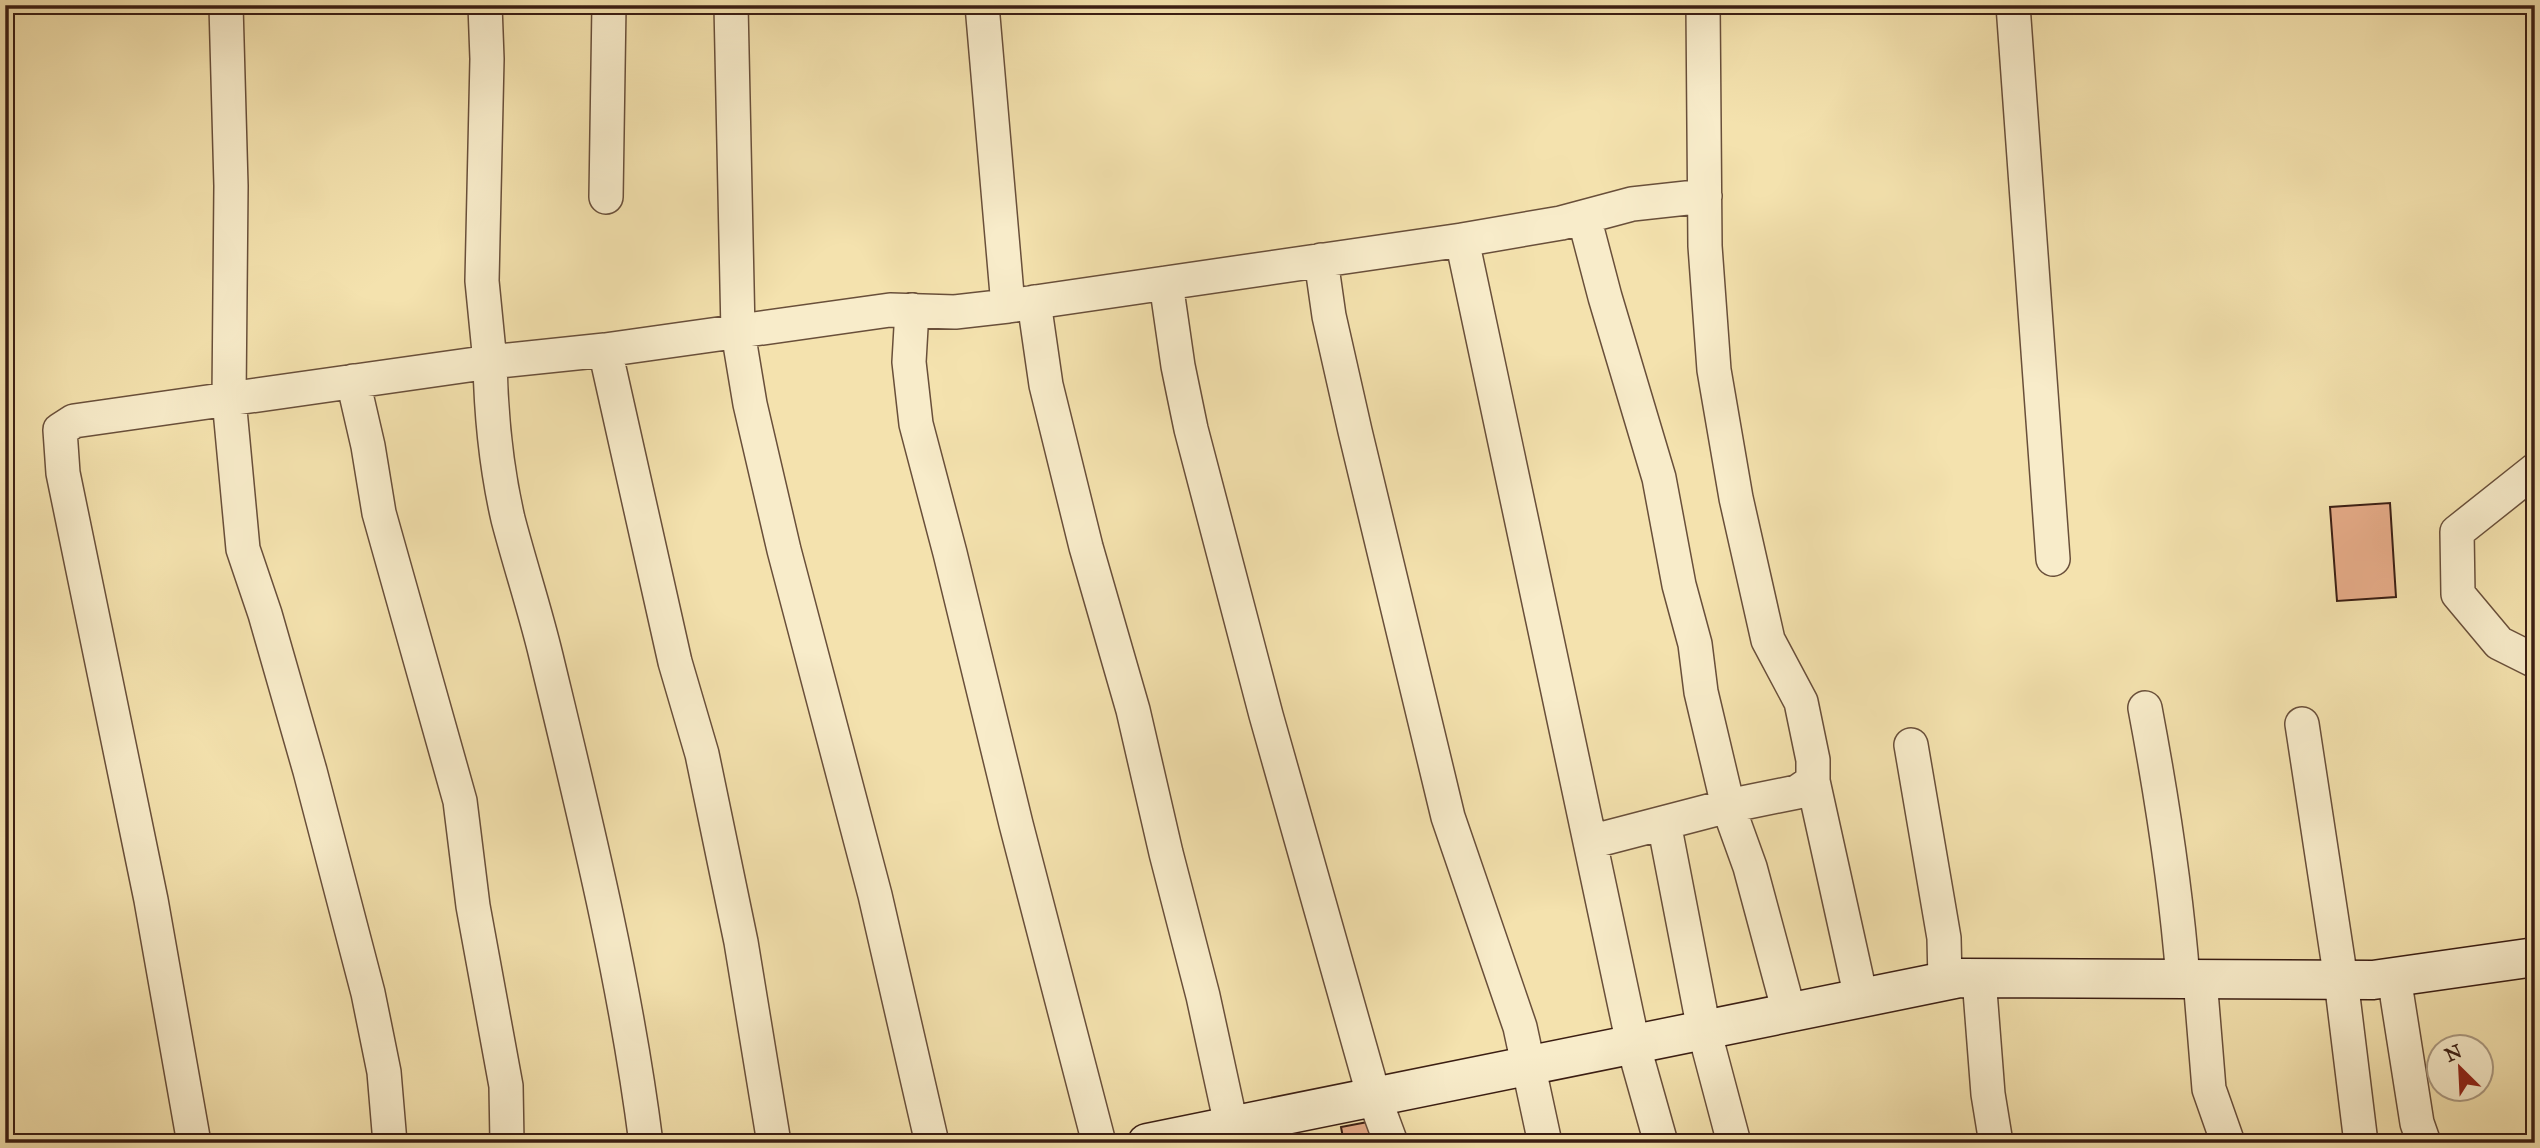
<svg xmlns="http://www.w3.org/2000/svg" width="2540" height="1148" viewBox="0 0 2540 1148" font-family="'IM FELL Great Primer',serif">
<rect width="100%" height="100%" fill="#f4e2ae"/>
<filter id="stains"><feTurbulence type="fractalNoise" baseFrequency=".00286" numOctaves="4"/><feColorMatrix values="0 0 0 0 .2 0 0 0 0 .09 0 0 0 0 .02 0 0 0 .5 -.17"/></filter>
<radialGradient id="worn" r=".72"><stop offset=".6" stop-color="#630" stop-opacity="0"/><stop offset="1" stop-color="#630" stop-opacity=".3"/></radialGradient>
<path fill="#e7ac89" stroke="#3b1e13" stroke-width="2" d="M2390 503 2396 597 2337 601 2330 507Z
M1373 1121 1377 1143H1344L1341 1127Z"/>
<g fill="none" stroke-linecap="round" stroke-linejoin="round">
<defs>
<path id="street" d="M226 5 231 186 229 399 243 549 265 614 310 771 368 993 384 1072 390 1143
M485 5 487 59 482 281 490 362 605 350 890 310 955 312 1008 306
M731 5 738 332 750 404 784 550 875 895 932 1143
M982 5 1008 306 1462 240 1633 1044 1661 1143
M2013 5 2053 559
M606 197 609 5
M1584 217 1605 297 1659 478 1679 585 1695 644 1701 692 1728 806 1750 867 1789 1012
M1462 240 1561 223 1632 204 1705 196
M1321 260 1329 316 1355 431 1448 817 1520 1027 1545 1143
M1166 283 1178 366 1191 429 1266 715 1374 1097 1391 1143
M1034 302 1046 385 1086 547 1133 710 1166 853 1203 996 1235 1143
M912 310 909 362 916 424 950 553 1016 824 1099 1143
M605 350 675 662 702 754 741 942 774 1143
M353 381 368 446 379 513 460 801 473 906 506 1086 507 1143
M2535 470 2457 532 2458 594 2499 643 2535 661
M2145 708C2162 798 2176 888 2183 979
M2302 724 2341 980 2361 1143
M1911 745 1944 938 1945 981
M1813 781 1861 998
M1664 823 1704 1030 1734 1143
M1590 842 1728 806 1797 792 1813 781V760L1801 702 1768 640 1736 498 1714 370 1705 246 1703 5
M2394 977 2417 1123 2424 1143
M1979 978 1988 1094 1996 1143
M2200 979 2209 1089 2228 1143
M194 1143 151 900 63 473 60 430 74 421 490 362C491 414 496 467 508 519 520 565 535 610 546 656 585 818 625 978 646 1143"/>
<path id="secondary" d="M1147 1143 1960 978 2373 980 2535 957"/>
</defs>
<use href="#street" stroke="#694f3a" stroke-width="36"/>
<use href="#secondary" stroke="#3b1e13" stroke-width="41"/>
<use href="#street" stroke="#f8ecca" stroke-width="33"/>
<use href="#secondary" stroke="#f8ecca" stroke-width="38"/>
</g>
<rect width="2540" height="1148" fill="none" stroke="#f4e2ae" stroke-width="28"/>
<rect x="7" y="7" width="2526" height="1134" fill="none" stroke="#3b1e13" stroke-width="3.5"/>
<rect x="14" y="14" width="2512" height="1120" fill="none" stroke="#3b1e13" stroke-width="2"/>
<g transform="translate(2460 1068) rotate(336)"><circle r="33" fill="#f8ecca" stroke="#ac9a81" stroke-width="2"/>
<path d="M0-5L12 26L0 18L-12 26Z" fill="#8f2418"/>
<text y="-10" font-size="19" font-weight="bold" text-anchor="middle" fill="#3b1e13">N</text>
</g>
<rect width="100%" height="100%" filter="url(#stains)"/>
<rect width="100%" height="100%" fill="url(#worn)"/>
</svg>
